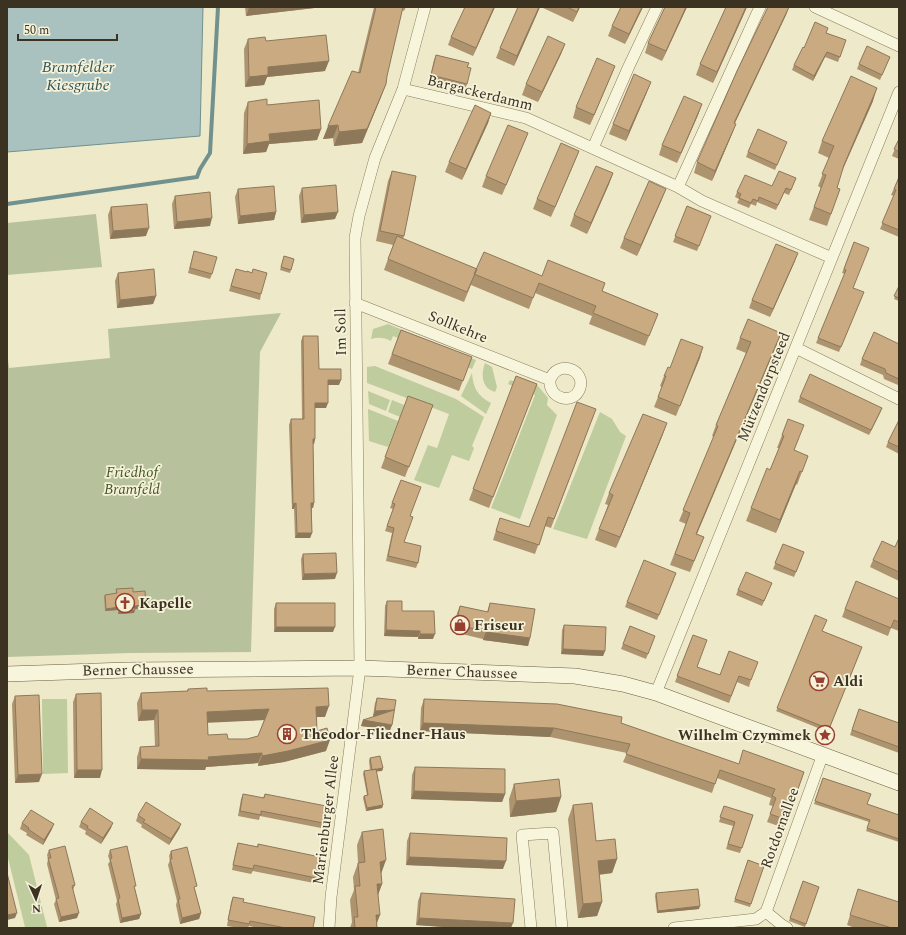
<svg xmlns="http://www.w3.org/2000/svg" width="906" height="935" viewBox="0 0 906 935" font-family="Spectral,serif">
<rect width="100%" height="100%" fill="#eee9c9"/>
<path fill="#bfcc9d" d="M388 324 476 360 472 369 393 336 391 341C384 337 378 337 371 339L373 329Z
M485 363 492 367 497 387 495 392C481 388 481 374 485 363Z
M375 366 456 399 484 417 472 446 474 448 469 461 452 455 439 488 414 480 428 445 437 448 449 414 367 383V367Z
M472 373C473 387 477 396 491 403L486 414 461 396Z
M510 380 524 385 526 381 538 386 548 398 547 405 557 415 520 519 491 508 535 395 508 384Z
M368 391 390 400 386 411 369 404Z
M392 400 404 405 400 417 388 412Z
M368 409 398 421 388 447 369 441Z
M600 412 612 419 620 432 626 436 587 539 553 529Z
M42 699H67L68 773 43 774Z
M7 832 29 855 47 927H25L7 854Z"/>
<path fill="#b7c19c" d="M96 214 102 267 7 275V223Z
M281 313 260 352 251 652 130 653 7 657V352L9 368 110 358 108 329Z"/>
<path fill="#aac2bf" stroke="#70918e" d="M7 7H203L200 136 7 152Z"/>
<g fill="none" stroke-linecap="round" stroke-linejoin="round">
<path stroke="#70918e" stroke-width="4" d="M7 204 197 177 200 169 210 153 218 7"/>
<defs>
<path id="street" d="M815 7 899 46
M403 89 526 118 678 187 702 201 832 258
M593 148 629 66 657 7
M678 187 760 7
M355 303 550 380C548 399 574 406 580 388 586 369 557 359 550 380
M796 348 899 399
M656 693 899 92
M766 912 782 925 787 928
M329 928 331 897 360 668 355 238 359 216 375 158 403 89 425 7
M531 928 522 835 553 833 562 928
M674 928 756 919 766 912 823 754"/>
<path id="secondary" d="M7 674 127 670 360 668 575 676 623 684 656 693 899 783"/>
</defs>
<use href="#street" stroke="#8a7d5e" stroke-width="12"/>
<use href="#secondary" stroke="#6c5e41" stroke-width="16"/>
<use href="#street" stroke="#f8f5dd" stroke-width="11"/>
<use href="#secondary" stroke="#f8f5dd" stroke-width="15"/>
</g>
<path fill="#ae936f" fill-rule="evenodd" d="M245 7H323L246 16Z
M374 7H406L404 11 402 10 381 97 362 143 334 146 333 138 323 139 358 73Z
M495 7 473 56 448 45 451 37Z
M518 7H540L514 66 496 58 500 48Z
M541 7H580L573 22Z
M643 7 625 44 608 36 612 26Z
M665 7H687L662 61 645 53 648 43Z
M726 7H747L713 83 696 75 700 64Z
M789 7 786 15 735 123 732 134 712 181 694 173 697 162Z
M826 33 846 40 838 62 825 57 813 81 792 70 794 65 804 48Z
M248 39 266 41 325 71 267 77 264 85 245 87 244 49Z
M565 44 561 54 538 102 522 95 526 84Z
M436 55 469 63 467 68V84L465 90 429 81 434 60Z
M890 57 880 80 857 69 859 64Z
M615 66 590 125 573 118 576 107Z
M647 92 626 141 609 134 613 124Z
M873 101 841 173 837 188 840 189 827 226 809 220 821 188 818 186 829 158 818 153 822 141Z
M248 102 267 105 321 129 317 140 269 144 266 152 243 154 244 113Z
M702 104 698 115 677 163 659 155 662 145Z
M491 113 488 123 462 180 445 172 449 162Z
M528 133 502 195 482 187 486 176Z
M899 139V159L892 156Z
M785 147 775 170 746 157 748 152Z
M579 151 551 217 533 209 537 199Z
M392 171 404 236 403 239 477 269 605 283 602 291 658 314 645 346 589 324 592 316 535 293 529 309 471 285 464 302 384 270 393 245 376 241 388 181Z
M613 173 609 184 587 234 570 226 574 215Z
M899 177V237L880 229 894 196 891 195Z
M796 178 789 195 784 193 776 210 757 202 756 206 751 204 749 208 737 203 739 199 735 197 737 192 772 186Z
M302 188 335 219 301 223 299 196Z
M238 189 276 212 274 220 238 224 235 197Z
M175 196 210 226 174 229 172 204Z
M662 199 637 256 620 248 624 238Z
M687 206 711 216 697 251 673 242Z
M111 207 146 236 110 239 108 215Z
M854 242 853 288 862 297 839 352 816 343 845 274 842 273Z
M194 251 212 274 210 279 188 273Z
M284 256 294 259 290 273 280 270Z
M795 261 770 317 749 308 752 300Z
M236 269 261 294 260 300 229 291Z
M118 273 156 296 153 304 117 308 115 281Z
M899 286V301L894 299Z
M401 330 472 357 459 391 388 364Z
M781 333 777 344 697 534 704 537 690 572 670 565 686 524 679 521 714 437 712 436 716 425 746 353 736 349 740 338Z
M303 336 319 369 339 385H328L326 408H315V439L314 444H313L314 503 313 508H312V533L310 538H295L294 509H292L289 425 291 419H302L301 341Z
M899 344V385H898L884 379 883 375 860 365 862 359Z
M703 347 676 416 654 407 662 387 660 386 664 376 670 368Z
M516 376 537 384 489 508 469 500Z
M408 396 433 405 405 477 381 468Z
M800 397 882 408 869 435 798 402Z
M596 409 551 528 545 526 535 554 493 540 500 518 529 527Z
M899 420V454L886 447 888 442Z
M663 434 616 548 595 540 608 505 605 504 609 493Z
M782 435 799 438 794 450 808 456 797 485 796 484 776 533 746 521 751 508 770 470 779 448H777Z
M401 480 410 516 404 542 418 563 416 568 386 561 392 533 385 531 393 509 390 508Z
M899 538V581L870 567 873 560 895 547Z
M783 544 802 558 794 577 773 569Z
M303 554 335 579 302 580 301 559Z
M674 579 657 620 625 607 627 602Z
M772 583 762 606 736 595 738 590Z
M116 589 146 605 145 608 135 609 134 613 118 614V610L105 611 104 597 105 595 116 594Z
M899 599V631L891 628 888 636 842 617 845 609Z
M387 601 402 611 433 639H418V637L384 636 385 606Z
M276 603 333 632H274V609Z
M490 603 530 638 528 646 483 640V639L453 632 457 613 460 606 487 612Z
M564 625 605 651 603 656 561 654 562 630Z
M630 626 655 636 646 659 621 649Z
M822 631 862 647 828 732 776 711Z
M693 635 697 667 720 675 729 651 751 680 749 687 737 682 729 703 675 682Z
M188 689 207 691 325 717H316L317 731 326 751 284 762 258 766V763L206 767 205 770 137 769V757L140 747 155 746 154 720 138 721 137 703 141 693 187 691ZM264 720 258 736 247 739H228L208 735 207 722Z
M76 694 100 778H74L73 702Z
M15 696 39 782 15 783 12 704Z
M377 698 392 725 390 730 361 726 363 720 377 716H373L375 703Z
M424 699 621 723 738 764 804 772 784 828 767 822 773 806 769 805 771 798 717 778 712 793 623 762 627 753 550 737 420 731 421 708Z
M859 709 899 723V753L850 735Z
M370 758 383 768 382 771H376L383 805 382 808 366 811 363 798 364 796 367 795 363 774 364 771 370 770 369 761Z
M415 767 505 794 502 802 411 799 412 775Z
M823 778 867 804 899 815V842L866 831 869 822 814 804Z
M514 784 561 797 556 812 510 817 509 799Z
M243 794 263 798 265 794 323 823 321 828 260 816 259 820 238 816 241 799Z
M573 805 596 841 617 859 612 873 599 875 602 902 597 916 578 918 568 819Z
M724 806 753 815 740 853 726 849 733 826 719 822Z
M138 815 181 824 179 829 169 845 141 827 142 825 136 821Z
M81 822 111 828 101 844 85 834 86 831 79 827Z
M22 823 52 829 43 845 26 835 27 833 20 829Z
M362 832 381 874 382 884 378 894 377 924V928H350L352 922 350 900 354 890 353 877 358 863 357 845Z
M410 833 503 869 406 865 407 841Z
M238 843 257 847 258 844 316 878 314 883 253 871 251 874 232 870 236 849Z
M49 850 75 885 73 890 77 918 59 922 54 904 56 900 47 864 48 859 47 855Z
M110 850 135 889 141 914 139 919 120 923 116 904 117 901 108 864 110 861 108 856Z
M171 851 195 890 201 913 199 919 180 924 176 905 177 901 168 865 170 860 169 856Z
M748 860 764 866 750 907 734 902Z
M803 881 819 887 805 927 789 921Z
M858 889 899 928H855L847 925Z
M421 893 511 928H458L416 925 418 901Z
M656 893 699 909 657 913 655 896Z
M233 897 243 902 313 928H258L249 926 248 928H239L227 926 231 902Z"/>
<path fill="#8d785a" d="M259 7H323L246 16 249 8Z
M494 7H495L473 56 476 48Z
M539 7H540L514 66 517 56Z
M579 7H580L573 22Z
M642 7H643L625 44 629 34Z
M686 7H687L662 61 666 51Z
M746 7H747L713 83 717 72Z
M789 7 786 15 730 133 734 123Z
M565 44 561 54 538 102 542 92Z
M827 52 825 57 813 81 814 76Z
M329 61 325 71 267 77 264 85 245 87 249 77 268 67Z
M615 66 611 76 590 125 594 115Z
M651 82 647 92 626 141 629 131Z
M386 84 381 97 362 143 334 146 339 132Z
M877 88 873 101 839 178 844 165Z
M702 104 698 115 677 163 681 153Z
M491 113 488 123 462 180 466 169Z
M736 124 732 134 712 181 715 171Z
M338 125 333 138 323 139 328 126Z
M321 129 317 140 269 144 266 152 243 154 247 144 269 134Z
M528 133 524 143 502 195 506 185Z
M579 151 575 161 551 217 555 207Z
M613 173 609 184 587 234 591 223Z
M666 189 662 199 637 256 641 245Z
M276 212 274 220 238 224 240 216Z
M338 212 335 219 301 223 304 215Z
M212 218 210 226 174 229 177 222Z
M149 228 146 236 110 239 113 231Z
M798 253 795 261 770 317 773 309Z
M156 296 153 304 117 308 120 300Z
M781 333 777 344 692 545 696 534Z
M703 347 700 358 676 416 680 406Z
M328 380H341L339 385H326Z
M315 403H328L326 408H313Z
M882 408 880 413 869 435 871 430Z
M667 423 663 434 616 548 620 537Z
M313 439H315L314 444H311Z
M800 471 796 484 776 533 780 520Z
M296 503 294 509H292L293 504Z
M311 503H314L313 508H310Z
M297 533H312L310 538H295Z
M337 573 335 579 302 580 304 574Z
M146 605 145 608 134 609V606Z
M119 607 118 610 105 611 106 609Z
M135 610 134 613 118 614 119 612Z
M276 627H335L333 632H274Z
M386 630 420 631 418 637 384 636Z
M486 632 530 638 528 646 483 640Z
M420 634H435L433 639H418Z
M563 649 605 651 603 656 561 654Z
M329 706 325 717H312L316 707Z
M269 709 265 720 203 723 207 712Z
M142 710H158L154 720 138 721Z
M394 710 392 716H373L375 711Z
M363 720 392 725 390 730 361 726Z
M423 723 554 728 550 737 420 731Z
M330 740 326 751 284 762 258 766 262 756Z
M262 753 258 763 206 767 205 770 137 769 141 759 208 757Z
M383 768 382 771 371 772 372 770Z
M77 770H102L100 778H74Z
M42 774 39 782 15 783 18 775Z
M414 791 505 794 502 802 411 799Z
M561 797 556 812 510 817 516 801Z
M383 805 382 808 366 811 367 808Z
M113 823 111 828 101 844 103 838Z
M54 824 52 829 43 845 44 840Z
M181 824 179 829 169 845 171 839Z
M409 857 506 861 503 869 406 865Z
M617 859 612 873 593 875 598 861Z
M386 860 381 874 375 875 380 862Z
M377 884H382L377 898Z
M602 902 597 916 578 918 583 904Z
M700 906 699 909 657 913 658 911Z
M17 913 15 918 7 920V915Z
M79 913 77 918 59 922 61 917Z
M201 913 199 919 180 924 182 918Z
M141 914 139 919 120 923 122 918Z
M376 915H380L375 928Z
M419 918 513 923 511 928H458L416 925Z"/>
<path fill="#caab81" stroke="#8d785a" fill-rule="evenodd" d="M249 7H259L249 8Z
M376 7H403L387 76 386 84 367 129 339 132 338 125 328 126 352 71 360 73Z
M465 7H494L476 48 451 37Z
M518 7H539L517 56 500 48Z
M567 7H579L577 12Z
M621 7H642L629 34 612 26Z
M665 7H686L666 51 648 43Z
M726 7H746L717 72 700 64Z
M768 7H789L734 123 736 124 715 171 697 162 737 71Z
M815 22 828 28 826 33 846 40 840 57 827 52 814 76 794 65 803 47 804 48Z
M326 35 329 61 268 67V75L249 77 248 39 265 37 266 41Z
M548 36 565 44 542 92 526 84Z
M867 46 890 57 882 75 859 64Z
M436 55 469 63 467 67 471 68 467 84 431 75Z
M597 58 615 66 594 115 576 107Z
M634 74 651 82 629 131 613 124Z
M851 76 877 88 844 165 837 188 840 189 831 214 814 207 826 175 822 174 834 146 822 141Z
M684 96 702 104 681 153 662 145Z
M267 99V105L319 100 321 129 269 134 270 141 247 144 248 102Z
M475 105 491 113 466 169 449 162Z
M508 125 528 133 506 185 486 176Z
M758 129 787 142 777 165 748 152Z
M899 139V152L894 149Z
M561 143 579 151 555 207 537 199Z
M596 166 613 173 591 223 574 215Z
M392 171 416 176 404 236 380 231Z
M779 171 796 178 791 190 786 188 778 205 759 197 758 201 753 199 751 203 739 198 741 194 737 192 745 175 772 186Z
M899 177V230L882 223 896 190 894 189Z
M649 181 666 189 641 245 624 238Z
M336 185 338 212 304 215 302 188Z
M274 186 276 212 240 216 238 189Z
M210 192 212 218 177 222 175 196Z
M147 204 149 228 113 231 111 207Z
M687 206 711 216 699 246 675 236Z
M397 236 477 269 467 292 388 259Z
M854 242 869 248 853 288 864 292 841 347 818 338 846 270 844 269Z
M776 244 798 253 773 309 752 300Z
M194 251 217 257 212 274 190 268Z
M484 252 542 276 548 260 605 283 602 291 658 314 649 336 593 313 596 306 539 283 533 298 474 274Z
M284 256 294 259 291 270 281 267Z
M154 269 156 296 120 300 118 273Z
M236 269 247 272V271L252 273 253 269 267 273 261 294 231 286Z
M899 286V298L894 296Z
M748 319 781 333 696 534 704 537 694 561 675 554 690 513 683 510 718 426 716 425 751 342 740 338Z
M401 330 472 357 463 381 392 354Z
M874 332 899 344V379L886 373 885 369 862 359Z
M303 336H318L319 369H341V380H328V403H315V439H313L314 503H311L312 533H297L296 503 293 504 291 419H304Z
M681 339 703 347 680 406 658 397 666 376H664L668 367 670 368Z
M810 374 882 408 871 430 800 397Z
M516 376 537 384 493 497 473 489Z
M408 396 433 405 409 467 385 457Z
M577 402 596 409 554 519 548 517 539 545 496 531 500 518 529 527Z
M643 414 667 423 620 537 599 529 613 495 609 493Z
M788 419 804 425 794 450 808 456 802 472 800 471 780 520 751 508 767 468 770 470 784 436 782 435Z
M899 420V447L888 442Z
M401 480 421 487 410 516 413 517 404 542 421 546 418 563 388 556 394 528 387 526 395 504 392 503Z
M899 538V572L873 560 882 541 895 547Z
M783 544 804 552 796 572 775 563Z
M336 553 337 573 304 574 303 554Z
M644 560 676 573 659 615 627 602Z
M746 572 772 583 764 601 738 590Z
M856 581 899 599V622L894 620 891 628 845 609Z
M133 588V592L145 591 146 605 134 606 135 610 119 612V607L106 609 105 595 117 593 116 589Z
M387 601H402V611H434L435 634H420V631L386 630Z
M276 603H335V627H276Z
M490 603 535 609 530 638 486 632V631L456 625 460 606 488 612Z
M815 615 827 620 822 631 862 647 829 729 777 708Z
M564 625 606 627 605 651 563 649Z
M630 626 655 636 648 654 623 644Z
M693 635 707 640 697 667 720 675 729 651 758 662 751 680 739 676 731 696 677 676Z
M207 688V691L328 688 329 706 316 707 317 731 327 728 330 740 288 751 262 756V753L208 757 209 760 141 759 140 747 159 746 158 710H142L141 693 188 691V689ZM269 709 258 736 247 739H228L227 734 208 735 207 712Z
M101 693 102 770H77L76 694Z
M39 695 42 774 18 775 15 696Z
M377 698 396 700 392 725 363 720 394 710 375 711Z
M424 699 557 704 622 717 621 723 739 764 743 750 804 772 787 820 770 814 776 798 772 796 775 789 720 770 715 784 626 754 630 744 554 728 423 723Z
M859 709 899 723V747L852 730Z
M380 756 383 768 372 770 370 758Z
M415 767 505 769V794L414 791Z
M376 769 383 805 367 808 364 796 368 795 364 771Z
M823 778 871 794 867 804 899 815V839L867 828 870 820 815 801Z
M559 779 561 797 516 801 514 784Z
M243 794 264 798 265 794 326 806 323 823 261 811V815L240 811Z
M146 802 181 824 171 839 143 822 145 820 138 815Z
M592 803 596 841 615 839 617 859 598 861 602 902 583 904 573 805Z
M724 806 753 815 742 848 728 844 735 822 720 817Z
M90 808 113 823 103 838 87 828 88 826 81 822Z
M31 810 54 824 44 840 28 829 29 828 22 823Z
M383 829 386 860 380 862 382 884H377L380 915H376L377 928H355L354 917H358L355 886H360L358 863 365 862 362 832Z
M410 833 507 838 506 861 409 857Z
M238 843 258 847V844L320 857 316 878 254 865 253 869 233 865Z
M65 846 75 885 72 886 79 913 61 917 56 899 59 898 48 858H51L49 850Z
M127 846 136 886H134L141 914 122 918 118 899 120 898 110 859 112 858 110 850Z
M187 847 197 886 194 887 201 913 182 918 178 899H180L170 859H172L171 851Z
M748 860 764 866 751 904 735 899Z
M7 873 17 913 7 915Z
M803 881 819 887 806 924 790 918Z
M698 889 700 906 658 911 656 893Z
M858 889 899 902V928H892L850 915Z
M421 893 515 899 513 923 419 918Z
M233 897 244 899 243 902 315 917 313 928H286L250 921 249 924 228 920Z"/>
<defs>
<symbol id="church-ring" viewBox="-11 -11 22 22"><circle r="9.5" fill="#f5f2d9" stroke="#974030" stroke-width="1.5"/><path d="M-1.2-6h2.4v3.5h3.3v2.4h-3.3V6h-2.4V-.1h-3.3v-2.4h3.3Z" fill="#974030"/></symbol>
<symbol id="shop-ring" viewBox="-11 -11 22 22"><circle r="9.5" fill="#f5f2d9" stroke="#974030" stroke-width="1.5"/><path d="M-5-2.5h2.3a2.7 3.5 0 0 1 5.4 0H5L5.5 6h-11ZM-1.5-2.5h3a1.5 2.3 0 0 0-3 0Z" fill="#974030"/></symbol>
<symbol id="supermarket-ring" viewBox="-11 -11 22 22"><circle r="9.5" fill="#f5f2d9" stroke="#974030" stroke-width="1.5"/><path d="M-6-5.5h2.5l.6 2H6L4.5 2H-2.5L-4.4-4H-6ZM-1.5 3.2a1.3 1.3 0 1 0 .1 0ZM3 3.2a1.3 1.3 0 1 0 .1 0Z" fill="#974030"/></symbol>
<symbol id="building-ring" viewBox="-11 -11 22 22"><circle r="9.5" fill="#f5f2d9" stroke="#974030" stroke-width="1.5"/><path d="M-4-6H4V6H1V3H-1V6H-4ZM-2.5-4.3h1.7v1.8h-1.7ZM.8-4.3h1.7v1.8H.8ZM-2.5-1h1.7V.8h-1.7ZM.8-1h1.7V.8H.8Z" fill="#974030"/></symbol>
<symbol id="sight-ring" viewBox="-11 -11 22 22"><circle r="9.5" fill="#f5f2d9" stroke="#974030" stroke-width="1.5"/><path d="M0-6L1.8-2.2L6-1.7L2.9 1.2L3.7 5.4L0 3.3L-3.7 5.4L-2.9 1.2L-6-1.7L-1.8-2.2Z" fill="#974030"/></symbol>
</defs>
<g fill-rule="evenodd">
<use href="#church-ring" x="114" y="592" width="22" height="22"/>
<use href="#shop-ring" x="449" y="614" width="22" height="22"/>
<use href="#supermarket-ring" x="808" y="670" width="22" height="22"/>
<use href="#building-ring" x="276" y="723" width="22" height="22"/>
<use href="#sight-ring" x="814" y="724" width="22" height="22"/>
</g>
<g text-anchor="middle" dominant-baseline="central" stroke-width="3.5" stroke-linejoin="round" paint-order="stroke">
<g font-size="15" fill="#3b3221" stroke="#f5f2d9">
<text transform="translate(480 93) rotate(14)">Bargackerdamm</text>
<text transform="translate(458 327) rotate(22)">Sollkehre</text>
<text transform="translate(341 332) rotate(-91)">Im Soll</text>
<text transform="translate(764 387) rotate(-68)">Mützendorpsteed</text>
<text transform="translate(138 670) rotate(-1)">Berner Chaussee</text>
<text transform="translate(462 672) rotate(2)">Berner Chaussee</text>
<text transform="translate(326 820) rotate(-83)">Marienburger Allee</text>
<text transform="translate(780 828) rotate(-70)">Rotdornallee</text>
</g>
<g font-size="15" font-style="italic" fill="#435728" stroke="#f5f2d9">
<text x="132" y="472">Friedhof<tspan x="132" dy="17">Bramfeld</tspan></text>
</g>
<g font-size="15" font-weight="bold" fill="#3b3221" stroke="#f5f2d9" text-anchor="start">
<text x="139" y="603">Kapelle</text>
<text x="474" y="625">Friseur</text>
<text x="833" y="681">Aldi</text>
<text x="301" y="734">Theodor-Fliedner-Haus</text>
<text x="811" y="735" text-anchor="end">Wilhelm Czymmek</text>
</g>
<g font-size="16" font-style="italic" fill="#31565a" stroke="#f5f2d9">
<text x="78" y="67">Bramfelder<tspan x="78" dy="18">Kiesgrube</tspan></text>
</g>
</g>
<rect width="906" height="935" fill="none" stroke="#3b3221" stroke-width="16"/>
<g transform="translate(36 899) rotate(177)" stroke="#f5f2d9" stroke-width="3" paint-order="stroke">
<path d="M0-3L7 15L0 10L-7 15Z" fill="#3b3221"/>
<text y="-6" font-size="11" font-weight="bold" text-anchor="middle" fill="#3b3221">N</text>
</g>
<path d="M18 34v6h99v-6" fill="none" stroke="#3b3221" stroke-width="2"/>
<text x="24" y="34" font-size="12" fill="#3b3221" stroke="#f5f2d9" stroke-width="3" paint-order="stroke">50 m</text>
</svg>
